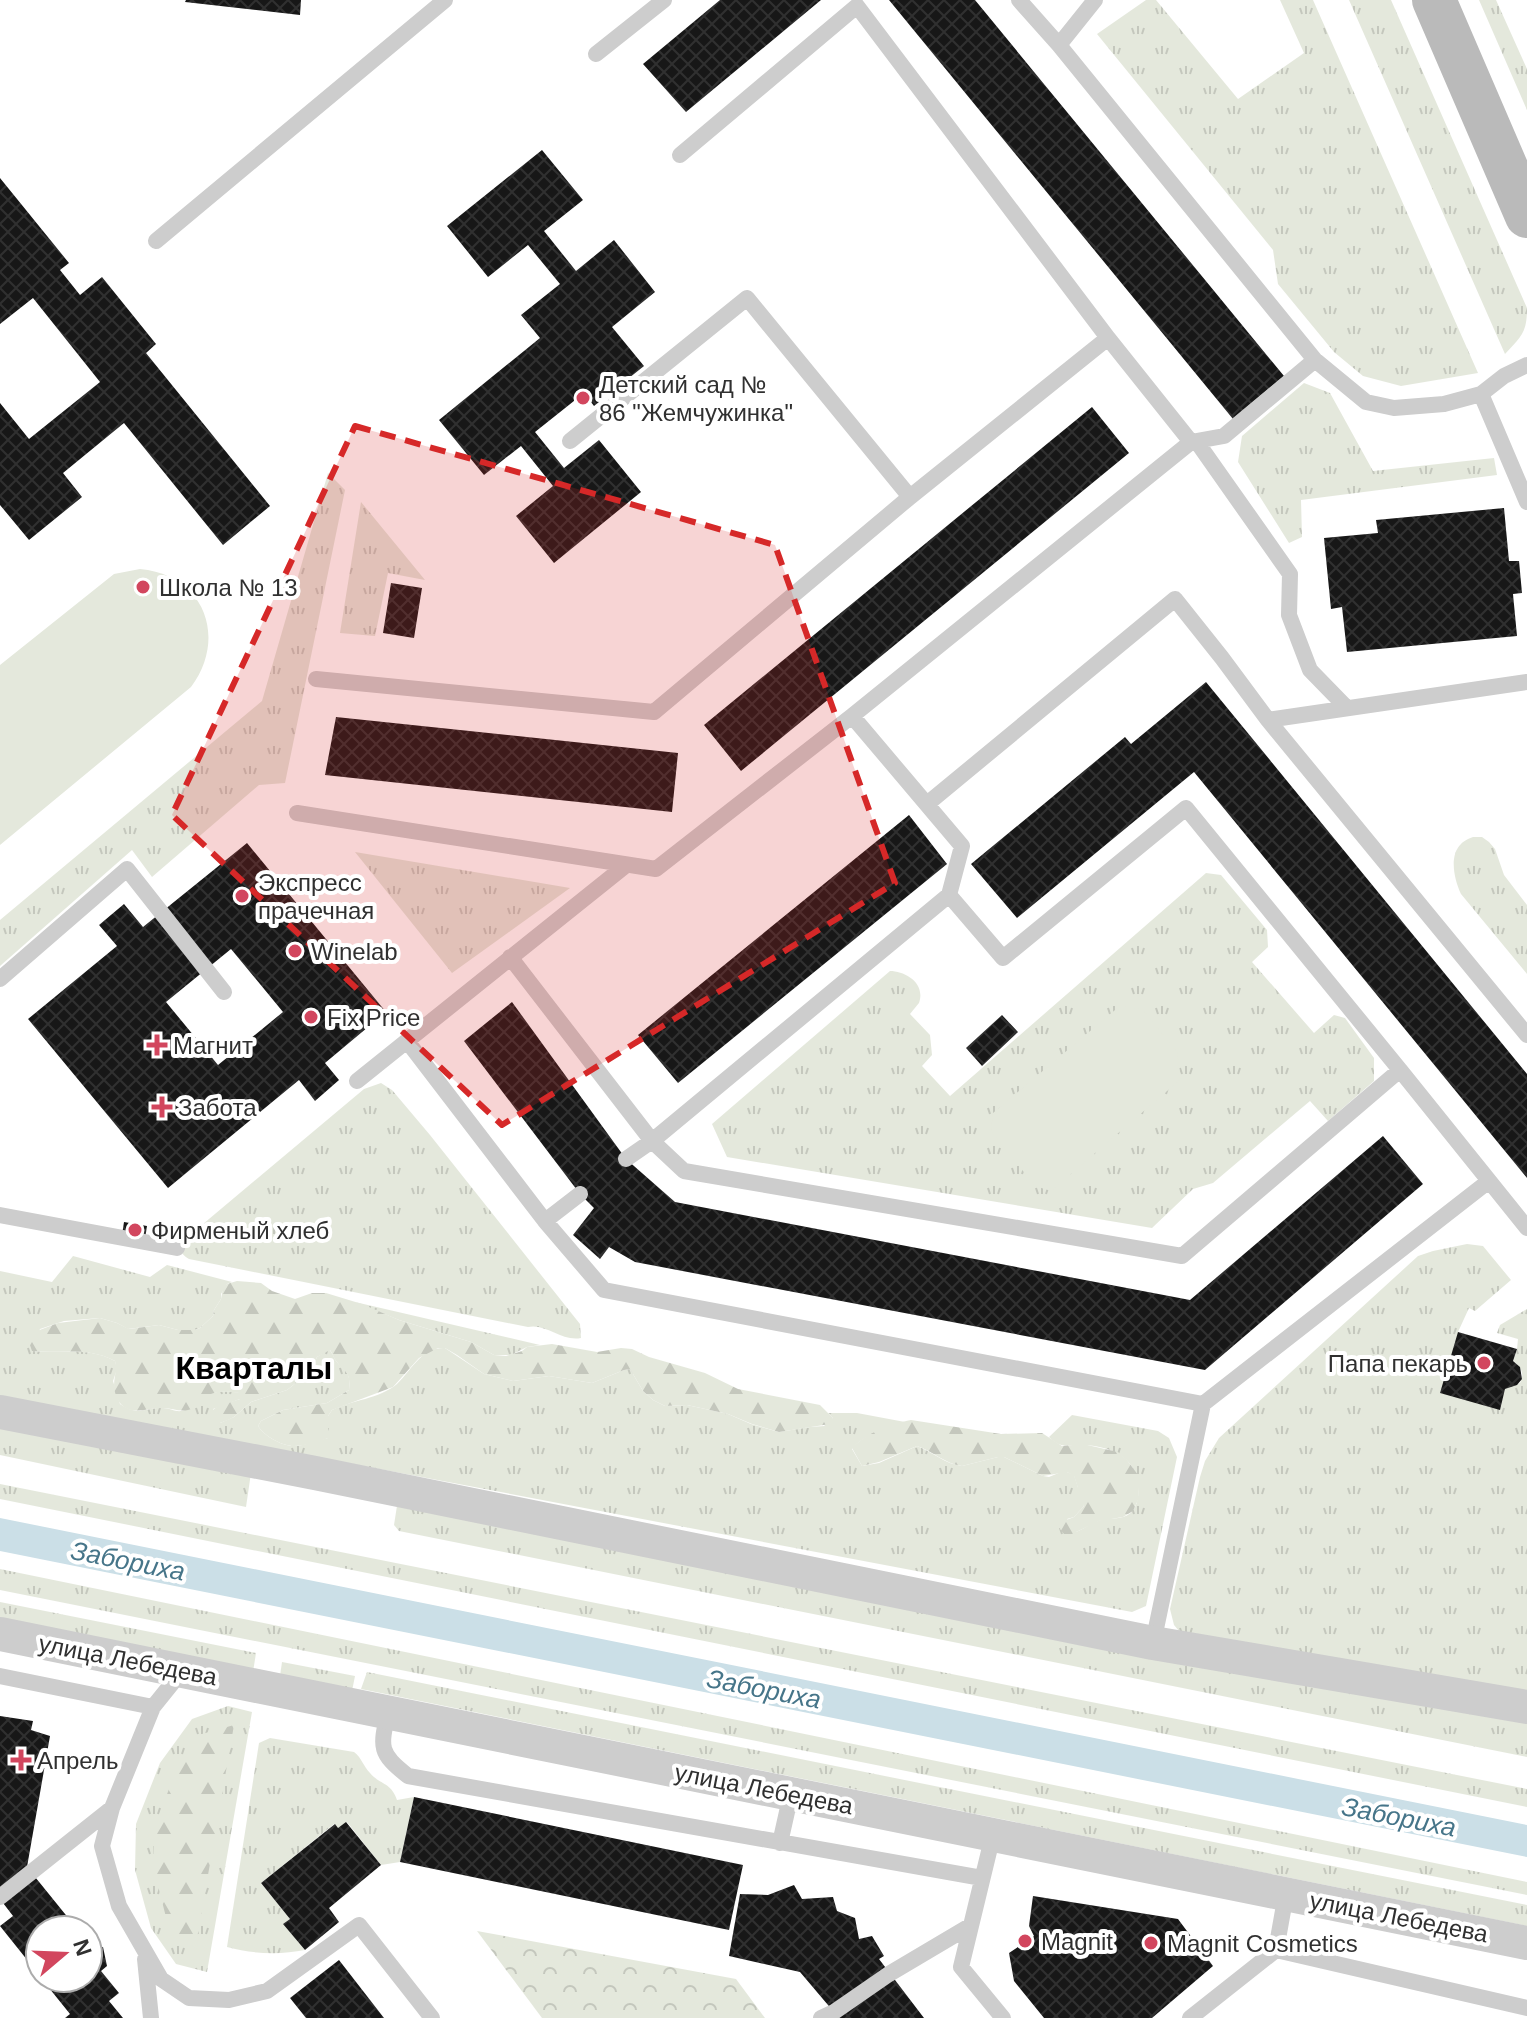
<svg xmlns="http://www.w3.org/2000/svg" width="1527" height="2018" viewBox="0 0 1527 2018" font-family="Helvetica,sans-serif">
<defs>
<pattern id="grass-tufts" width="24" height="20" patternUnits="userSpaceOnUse" patternTransform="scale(2)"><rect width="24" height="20" fill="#e4e8dc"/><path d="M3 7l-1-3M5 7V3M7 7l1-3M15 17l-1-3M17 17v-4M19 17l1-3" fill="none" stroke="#c4c7bd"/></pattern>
<pattern id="forest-firs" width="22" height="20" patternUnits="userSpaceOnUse" patternTransform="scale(2)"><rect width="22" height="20" fill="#e4e8dc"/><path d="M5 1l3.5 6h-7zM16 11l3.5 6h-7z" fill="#c4c7bd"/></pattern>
<pattern id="park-crowns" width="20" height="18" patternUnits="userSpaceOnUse" patternTransform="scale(2)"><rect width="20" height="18" fill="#e4e8dc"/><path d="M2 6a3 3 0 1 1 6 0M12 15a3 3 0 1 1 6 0" fill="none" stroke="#c4c7bd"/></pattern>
<pattern id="building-cross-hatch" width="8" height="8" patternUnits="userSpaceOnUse" patternTransform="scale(2)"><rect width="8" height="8" fill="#171717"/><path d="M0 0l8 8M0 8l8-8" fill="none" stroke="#303030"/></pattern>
</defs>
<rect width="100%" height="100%" fill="#fff"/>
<path fill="url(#grass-tufts)" d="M1146 0H1156L1238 99 1304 53 1280 0H1313L1478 373 1401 386 1363 376 1334 352 1278 284 1273 250 1097 34Z
M1349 0H1391L1527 308C1527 332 1522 336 1505 354Z
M1479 0H1496L1527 69V110Z
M1304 383 1330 393 1373 471 1494 458 1497 475 1301 500 1302 537 1289 543 1238 462 1242 436Z
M328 473 345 490 285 783 259 785 152 877 132 850 0 966V920L262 701Z
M361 502 425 580 388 573 375 636 340 633Z
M1473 837H1482L1489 842 1495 849 1504 875 1527 905V974L1461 894C1452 874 1447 845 1473 837Z
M355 852 570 888 452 973Z
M1206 873 1221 875 1267 930 1268 947 1252 962 1314 1033 1334 1015 1345 1018 1374 1058V1081L1328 1121 1310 1101 1213 1183 1193 1189 1152 1228 727 1157 712 1124 890 971C905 971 926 983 919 1003 918 1004 911 1013 910 1014L930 1035 932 1055 922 1066 950 1096Z
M381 1083 392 1090 430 1135 572 1314 580 1324 581 1338C562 1342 546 1323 528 1327L189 1259C180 1254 177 1247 184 1240L364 1089Z
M1467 1244 1483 1246 1511 1280 1475 1311 1469 1308 1458 1332 1500 1409 1505 1389 1520 1383C1525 1373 1521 1367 1513 1361L1517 1349 1518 1339 1497 1333 1500 1325 1527 1309V1701L1179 1631 1174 1625 1170 1609 1200 1477 1205 1461 1219 1438 1418 1256 1433 1251Z
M73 1256 150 1277 167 1265 232 1282 227 1284 221 1294V1299L214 1310 213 1316 200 1328 195 1330H178L159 1325 128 1329 117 1323 100 1318 64 1321 40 1329 32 1351C61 1354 88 1346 115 1361L117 1369 113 1381 120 1404C139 1417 144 1407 163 1408 169 1408 176 1412 181 1411 190 1410 198 1403 203 1398 212 1390 228 1391 240 1393V1399L213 1409 220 1423 234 1417 251 1402 287 1390 310 1372 317 1357 329 1349C332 1353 334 1357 336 1361 346 1373 351 1371 349 1390L327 1403 283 1410 261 1421 258 1426C264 1436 282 1446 294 1446 304 1446 318 1440 328 1438V1416L332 1410C352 1400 379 1399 397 1384 412 1370 421 1347 445 1348L484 1374 513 1381 549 1376 592 1383 624 1370 630 1369 643 1391 653 1400 665 1406 687 1405 728 1414 751 1424 779 1432 810 1427 824 1426 833 1418 828 1413H857L905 1422C887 1430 865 1433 852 1449L862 1466 879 1463 917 1446C933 1452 945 1464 962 1466L998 1457H1004L1043 1476 1049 1477 1061 1472H1067L1074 1475 1084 1506 1074 1517 1067 1519 1076 1532C1085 1528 1095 1521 1104 1519 1111 1518 1117 1519 1123 1517 1139 1513 1140 1492 1137 1480 1133 1455 1107 1446 1084 1445 1068 1444 1062 1450 1049 1437L1072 1415 1158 1431 1169 1438 1177 1457 1146 1606 1132 1612 0 1397V1271L52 1282Z
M355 1302 540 1345 527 1347 511 1355H494L471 1342 399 1320Z
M0 1422 251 1473 246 1507 0 1455Z
M0 1484 1527 1789V1807L0 1499Z
M399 1493 1527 1719V1757L399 1531 394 1525Z
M0 1569 1527 1882V1895L0 1590Z
M0 1602 256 1653 253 1672 0 1620Z
M282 1662 355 1676 352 1691 280 1676Z
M367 1672 1527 1905V1926L361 1689Z
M228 1706 252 1712 207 1972 176 1964 151 1928 135 1870 136 1824 160 1763 192 1719Z
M270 1738 354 1752C362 1758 363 1766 370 1773 380 1785 391 1782 397 1800L414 1797 400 1862 381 1865 347 1822 338 1828 334 1824 261 1883 290 1919 284 1924 305 1950C280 1955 252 1954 227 1947L259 1743Z"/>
<path fill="url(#forest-firs)" d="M237 1281 261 1283 272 1291 295 1299 312 1293H326L362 1304 399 1320 471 1342 494 1355 506 1356 522 1351 527 1347 552 1344 597 1352 621 1348 632 1349 649 1357 705 1373 738 1389 820 1405 833 1418 830 1424 779 1432 752 1424 728 1414 687 1405 665 1406 653 1400 643 1391 630 1369 624 1370 592 1383 549 1376 513 1381 484 1374 457 1355 445 1348H438L419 1358 393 1387 332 1410 328 1416V1438C318 1442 305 1446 294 1446 282 1446 264 1436 258 1426L261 1421 283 1410 327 1403 349 1390C351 1371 345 1373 336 1361 334 1358 332 1353 330 1350L317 1357 310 1372 287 1390 251 1402 234 1417 228 1420 220 1423H213L208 1419 209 1413 218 1406 240 1399 239 1393C228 1391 212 1390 203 1399 197 1404 196 1408 188 1410 179 1412 172 1408 163 1408 147 1407 127 1419 117 1398 110 1382 118 1376 115 1361 87 1346 61 1354 32 1351L28 1339 29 1334 58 1323 100 1318 117 1323 129 1329 159 1325 178 1330H195L200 1328 213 1316 214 1310 221 1299 223 1288 227 1284Z
M911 1420 1001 1434 1042 1433 1062 1446 1083 1444 1118 1452 1127 1460 1138 1475 1139 1486 1138 1500 1133 1511 1123 1517 1099 1521 1070 1535 1064 1534 1060 1529 1061 1522 1074 1517 1084 1506 1077 1495 1078 1488 1074 1476 1067 1472 1043 1476 1004 1457H998L962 1466C945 1464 933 1451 917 1446L879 1462 862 1466 852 1448C866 1433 891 1424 911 1420Z
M234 1725 195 1950 186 1948 167 1921 153 1866 154 1829 175 1773 202 1734Z"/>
<path fill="url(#park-crowns)" d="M477 1931 736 1979 765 2018H542Z"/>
<path fill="#e4e8dc" d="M140 569C204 575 228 637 191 687L0 845V665L114 574Z
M1121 1005 1143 1010 1177 1052 1181 1079 1051 1191 1035 1186 991 1131 993 1113Z"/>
<path fill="#cbdfe7" d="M0 1518 1527 1825V1857L0 1551Z"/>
<path fill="url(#building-cross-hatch)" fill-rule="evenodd" d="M186 0H301L300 15 185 2Z
M720 0H821L686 112 643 64Z
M889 0H975L1284 376 1233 419Z
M542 150 583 200 544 231 576 271 614 240 655 292 612 327 644 366 594 406 584 393 535 432 564 468 599 440 641 492 554 563 516 516 553 486 521 446 484 475 439 420 540 338 521 315 560 284 528 245 488 277 447 226Z
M0 178 69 263 60 270 80 295 102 277 156 344 146 353 270 506 223 545 124 423 63 473 82 497 29 540 0 505V403L29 439 100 382 33 298 0 324Z
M1092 407 1129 453 741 771 704 725Z
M1504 508 1509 561H1519L1522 593 1513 594 1517 636 1347 652 1342 607 1331 609 1324 538 1378 533 1376 520Z
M391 583 422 588 414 638 383 633Z
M1206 682 1527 1074V1178L1194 772 1017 918 971 864 1125 737 1131 744Z
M336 717 678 753 672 812 325 775Z
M909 815 947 864 678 1083 638 1035Z
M247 843 386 1012 325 1063 339 1080 315 1101 299 1080 168 1188 28 1019 117 946 99 925 124 904 143 927ZM231 949 283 1012 218 1065 166 1002Z
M512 1002 626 1159 675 1202 1190 1300 1383 1136 1423 1184 1205 1370 635 1262 609 1247 600 1259 573 1235 594 1208 580 1194 464 1041Z
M1002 1015 1018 1032 982 1066 966 1048Z
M124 1222 147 1226 145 1239 122 1235Z
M1458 1332 1517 1349 1513 1361 1520 1367 1522 1379 1517 1385 1505 1389 1500 1410 1440 1393Z
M0 1716 33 1721 31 1730 50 1736 27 1867 78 1930H40V1976L0 1926 13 1916 0 1899Z
M414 1797 743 1865 729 1930 400 1862Z
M346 1822 381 1865 329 1908 339 1922 305 1950 283 1924 290 1919 261 1883 335 1824 338 1828Z
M794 1885 802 1899 833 1897 837 1911 855 1918 859 1939 872 1936 884 1956 879 1959 924 2018H839L800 1972 729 1956 740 1894 768 1895Z
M1033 1896 1178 1919 1213 1966 1152 2018H1044L1014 1981 1009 1953 1034 1936 1029 1926Z
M88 1942 94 1949 103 1947 107 1966 101 1971 119 1993 109 2001 123 2018H65L70 2014 41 1978H88Z
M339 1960 384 2018H306L290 1998Z"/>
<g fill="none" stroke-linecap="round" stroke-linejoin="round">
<path stroke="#cdcdcd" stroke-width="16" d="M1059 45 1095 0
M596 54 664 0
M156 241 445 0
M1108 338 1191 442
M1315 360 1366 402 1394 408 1444 404 1481 394 1504 376 1527 365
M1481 394 1527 502
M570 441 747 298 910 497
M1197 442 1290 574 1289 615 1310 670 1347 708
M316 679 654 712 910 497 1108 338 857 6 680 155
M852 716 962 846 949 895
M1268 720 1527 682
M927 804 1175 599 1222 658 1268 720 1527 1035
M297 813 656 869 852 716 1191 442 1224 436 1315 360 1059 45 1019 0
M510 957 652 1141 626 1159
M0 979 127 869 224 992
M407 1041 545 1221 604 1290 1203 1404
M1400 1070 1186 808 1003 958 949 895 652 1141 684 1171 1182 1256 1400 1070 1527 1228
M357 1081 625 866
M0 1215 177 1248
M545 1221 580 1194
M1153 1643 1203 1404 1489 1181
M182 1671 153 1707 112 1808 102 1846 119 1906 161 1979 189 1998 229 2000 267 1991 359 1925 432 2018
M0 1676 153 1707
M388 1713C380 1748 379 1753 408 1776L982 1878
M993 1835 961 1967 1003 2018
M780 1843 791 1794
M1286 1894 1276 1950 1527 2008
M0 1897 112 1808
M145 1959 151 2018
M821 2018 834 2012 889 1974 970 1926
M1190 2018 1276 1950"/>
<path stroke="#cdcdcd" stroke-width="34" d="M0 1412 315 1473 1153 1643 1527 1707
M0 1634 1527 1943"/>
<path stroke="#bababa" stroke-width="44" d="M1434 0 1527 216"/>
</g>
<path fill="#d62828" fill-opacity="0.2" stroke="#d62828" stroke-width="6" stroke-dasharray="16 10" stroke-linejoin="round" d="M355 426 775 545 895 883 502 1125 172 815Z"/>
<g fill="#d2465e" stroke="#fff" stroke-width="3">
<circle cx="583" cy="398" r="8"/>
<circle cx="143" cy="587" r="8"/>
<circle cx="242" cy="896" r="8"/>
<circle cx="295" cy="951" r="8"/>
<circle cx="311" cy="1017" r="8"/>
<path d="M153 1033h8v8h8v8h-8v8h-8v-8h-8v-8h8z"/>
<path d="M158 1095h8v8h8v8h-8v8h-8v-8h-8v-8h8z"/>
<circle cx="135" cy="1230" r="8"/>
<circle cx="1484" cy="1363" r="8"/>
<path d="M17 1748h8v8h8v8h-8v8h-8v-8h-8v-8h8z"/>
<circle cx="1025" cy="1941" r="8"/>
<circle cx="1151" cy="1943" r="8"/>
</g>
<g text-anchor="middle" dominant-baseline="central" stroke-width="8" stroke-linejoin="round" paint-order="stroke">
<g font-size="24" fill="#303030" stroke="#fff" text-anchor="start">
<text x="599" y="384">Детский сад №<tspan x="599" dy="28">86 "Жемчужинка"</tspan></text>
<text x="159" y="587">Школа № 13</text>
<text x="258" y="882">Экспресс<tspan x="258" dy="28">прачечная</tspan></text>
<text x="311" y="951">Winelab</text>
<text x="327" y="1017">Fix Price</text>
<text x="173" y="1045">Магнит</text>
<text x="178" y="1107">Забота</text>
<text x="151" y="1230">Фирменый хлеб</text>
<text x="1468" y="1363" text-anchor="end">Папа пекарь</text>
<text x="37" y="1760">Апрель</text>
<text x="1041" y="1941">Magnit</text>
<text x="1167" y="1943">Magnit Cosmetics</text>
</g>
<g font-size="24" fill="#303030" stroke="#fff">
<text transform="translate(128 1660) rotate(11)">улица Лебедева</text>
<text transform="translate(764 1789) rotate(11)">улица Лебедева</text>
<text transform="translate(1399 1917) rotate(11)">улица Лебедева</text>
</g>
<g font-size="26" font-style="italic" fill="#467589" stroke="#fff">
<text transform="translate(128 1561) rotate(11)">Забориха</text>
<text transform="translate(764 1689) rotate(11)">Забориха</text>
<text transform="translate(1399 1817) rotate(11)">Забориха</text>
</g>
<g font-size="32" font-weight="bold" fill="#000" stroke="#fff">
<text x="254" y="1368">Кварталы</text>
</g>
</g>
<g transform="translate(64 1954) rotate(71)"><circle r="38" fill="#ffffff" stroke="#acacac" stroke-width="2"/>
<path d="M0-6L14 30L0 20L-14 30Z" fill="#d2465e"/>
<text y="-12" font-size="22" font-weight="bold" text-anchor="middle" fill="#303030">N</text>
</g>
</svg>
